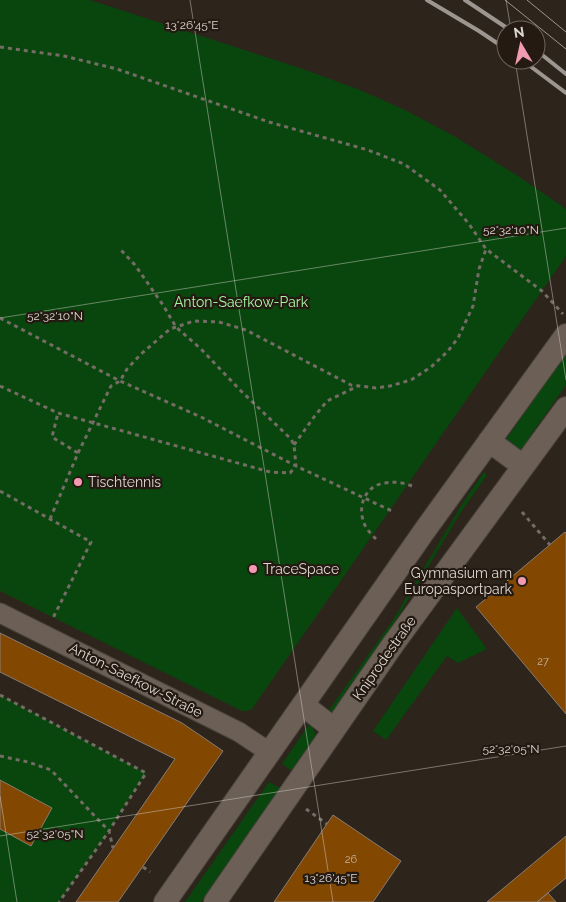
<svg xmlns="http://www.w3.org/2000/svg" width="566" height="902" viewBox="0 0 566 902" font-family="Raleway,sans-serif">
<rect width="100%" height="100%" fill="#2d241c"/>
<path fill="#08460d" d="M0 0H90L303 69 360 90 405 110 454 136 521 178 566 209V256L252 709 247 711H242L0 591Z
M566 354V385L520 451 505 441Z
M484 472 487 475 461 512 390 630 333 713 329 710 393 620 462 504Z
M457 608 487 649 458 663 447 656 386 740 373 731Z
M0 695 146 773 107 834 59 902H0Z
M310 723 316 735 292 771 282 764Z
M269 782 280 788 201 902H185Z"/>
<path fill="#824700" stroke="#897d73" d="M565 532 566 533V714L476 607Z
M0 633 182 723 223 751 118 902H76L175 759 0 672Z
M0 780 52 808 31 846 0 829Z
M333 815 401 861 373 902H274Z
M566 836V878L537 902H487Z
M548 893 556 902H537Z"/>
<g fill="none" stroke-linecap="round" stroke-linejoin="round">
<defs>
<path id="minor" d="M0 613 239 732 269 752"/>
<path id="tertiary" d="M489 441 523 466
M303 705 334 729
M165 902 425 530 566 335
M215 902 394 643 566 408"/>
</defs>
<use href="#minor" stroke="#49423b" stroke-width="21"/>
<use href="#tertiary" stroke="#49423b" stroke-width="24"/>
<path stroke="#746c65" stroke-width="3" stroke-dasharray="4 4" stroke-linecap="butt" d="M0 47 64 56 117 69 269 122 368 150 404 164 440 190 469 224 486 249 542 291 563 314
M0 318 120 381 201 417 296 466 394 512
M0 386 58 413 270 472 290 473 296 466 294 445 291 439 241 391 201 349 176 327 163 305 135 265 121 250
M294 445 314 417 327 401 358 386
M78 453 111 386 120 381 127 369 141 354 170 329 194 321 219 322 246 330 351 385 376 388 390 386 411 380 431 367 448 351 458 338 473 306 479 269 486 249
M0 491 91 542 53 618
M522 512 550 545
M50 519 78 453 52 437 58 413
M376 539C371 534 365 528 363 520 358 503 367 485 385 483 395 481 404 483 412 486
M0 695 146 773 107 834 59 902
M0 756 28 762 51 770 109 831 113 848
M306 809 327 824
M143 867 150 872"/>
<use href="#minor" stroke="#6b5f56" stroke-width="19"/>
<use href="#tertiary" stroke="#6b5f56" stroke-width="22"/>
<path stroke="#9d9690" stroke-width="1" d="M505 0 566 49
M527 0 566 32"/>
<path stroke="#9d9690" stroke-width="4" d="M427 0 479 31 506 49
M465 0 510 30
M536 50 566 74
M522 60 566 93"/>
</g>
<path fill="none" stroke="#ddd7d2" stroke-width="1" stroke-opacity="0.45" d="M190 0 333 902M506 0 511 30M515 60 566 380M0 318 566 228M0 796 17 902M0 836 566 746"/>
<g fill="#f19ab2" stroke="#241a12" stroke-width="2">
<circle cx="78" cy="482" r="5"/>
<circle cx="253" cy="569" r="5"/>
<circle cx="522" cy="581" r="5"/>
</g>
<g text-anchor="middle" dominant-baseline="central" stroke-width="4.5" stroke-linejoin="round" paint-order="stroke">
<g font-size="11" fill="#c6b39e">
<text x="543" y="661">27</text>
<text x="351" y="859">26</text>
</g>
<g font-size="14" fill="#a4f6a2" stroke="#241a12">
<text x="241" y="302">Anton-Saefkow-Park</text>
</g>
<g font-size="14" fill="#ddd7d2" stroke="#241a12" text-anchor="start">
<text x="88" y="482">Tischtennis</text>
<text x="263" y="569">TraceSpace</text>
<text x="512" y="573" text-anchor="end">Gymnasium am<tspan x="512" dy="16">Europasportpark</tspan></text>
</g>
<g font-size="14" fill="#ddd7d2" stroke="#241a12">
<text transform="translate(384 658) rotate(-55)">Kniprodestraße</text>
<text transform="translate(136 680) rotate(27)">Anton-Saefkow-Straße</text>
</g>
</g>
<g font-size="12" text-anchor="middle" fill="#ddd7d2" stroke="#241a12" stroke-width="4.5" stroke-linejoin="round" paint-order="stroke">
<text x="192" y="29">13°26'45"E</text>
<text x="511" y="234">52°32'10"N</text>
<text x="55" y="320">52°32'10"N</text>
<text x="511" y="753">52°32'05"N</text>
<text x="55" y="838">52°32'05"N</text>
<text x="331" y="882">13°26'45"E</text>
</g>
<g transform="translate(521 45) rotate(351)"><circle r="24" fill="#241a12" stroke="#6e665f"/>
<path d="M0-4L9 19L0 12L-9 19Z" fill="#f19ab2"/>
<text y="-8" font-size="14" font-weight="bold" text-anchor="middle" fill="#ddd7d2">N</text>
</g>
</svg>
